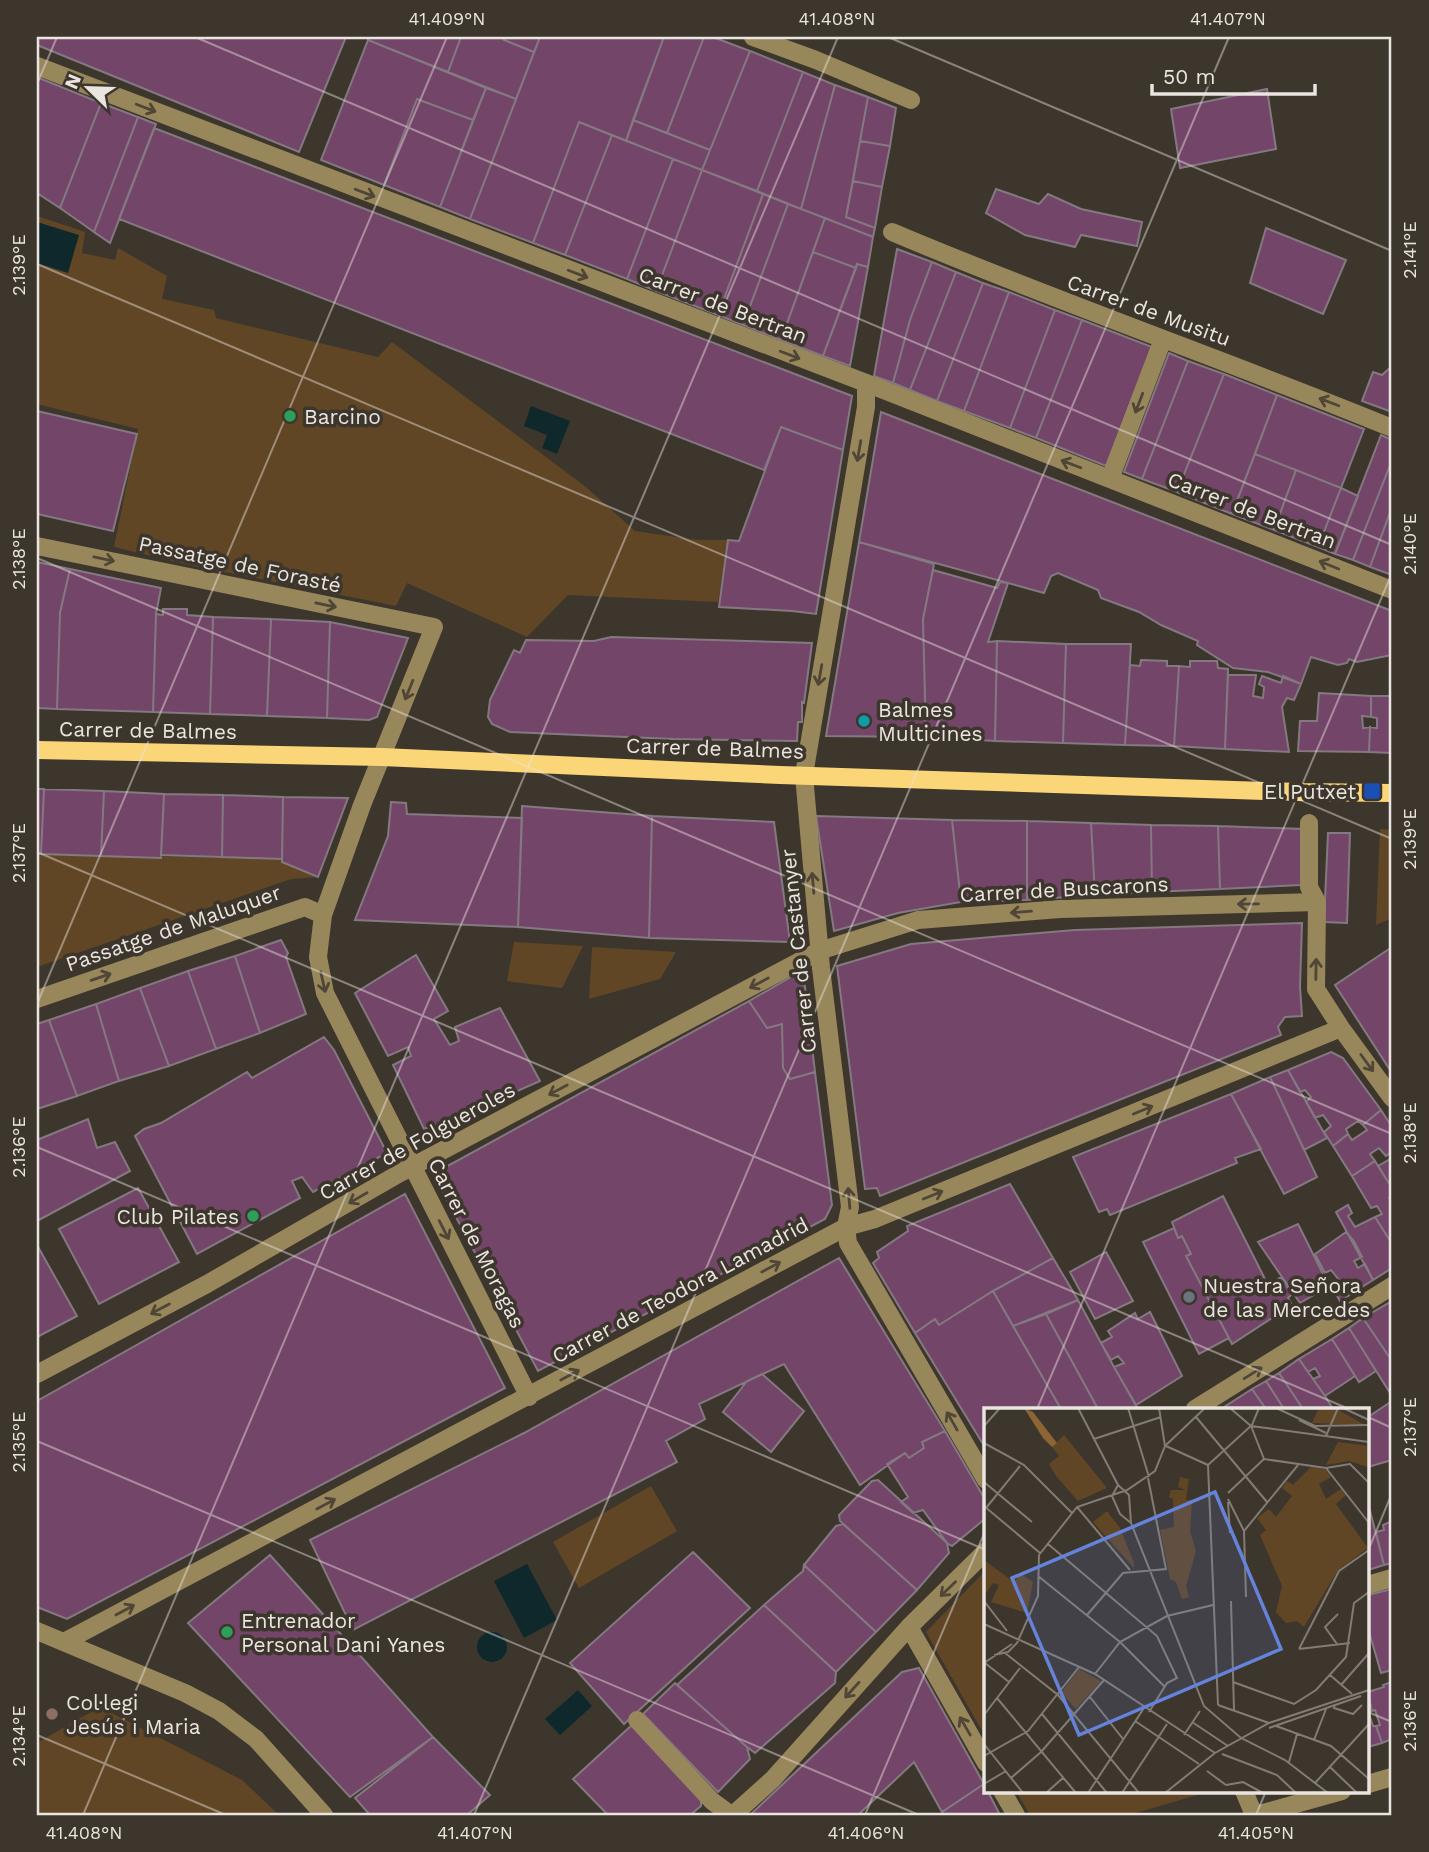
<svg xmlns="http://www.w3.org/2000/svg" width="1429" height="1852" viewBox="0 0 1429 1852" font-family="'Work Sans',sans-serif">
<rect width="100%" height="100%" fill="#3d362d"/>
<path fill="#614626" d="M37 216 85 232 82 253 115 260 118 248 167 276 162 299 214 310 216 318 378 357 392 342 586 487 635 531 697 540H728L718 602 568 595 527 637 407 583 396 606 189 565 114 547 138 429 37 404Z
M1380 829 1392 830V918L1376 925Z
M37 854 282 859V862L318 877 291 879 37 967Z
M514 942 583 946 562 988 507 981Z
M592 947 676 952 660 979 589 999Z
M651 1486 677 1531 579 1588 553 1542Z
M986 1570V1738L926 1632Z
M100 1707 242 1780 279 1815H37V1743Z
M1016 1791H1211L1129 1815H1030Z"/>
<path fill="#0e282c" d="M37 222 79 235 68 273 37 263Z
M531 406 570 421 557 454 542 448 547 435 524 426Z
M527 1564 557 1620 524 1638 494 1581Z
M477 1647a15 15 0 1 1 30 0a15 15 0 1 1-30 0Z
M578 1690 592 1706 560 1735 545 1719Z"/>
<path fill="#734569" stroke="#847981" stroke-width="2" d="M37 37H346L299 152 37 45Z
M369 37H461L448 72 368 40Z
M461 37H505L504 40 534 52 516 99 448 72Z
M505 37H540L534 52 504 40Z
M664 37H704L667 133 633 120Z
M664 37 626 141 579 122 533 243 470 219 540 37Z
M704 37H713L750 51 710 150 667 133Z
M368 40 486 88 473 120 417 99 384 185 321 160Z
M750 51 803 72 757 191 702 170Z
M803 72 835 85 801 209 757 191Z
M39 78 101 103 60 208 37 193V84Z
M835 85 868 97 846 217 875 228 873 237 801 209Z
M486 88 516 99 470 219 440 207Z
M1267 89 1276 149 1180 168 1171 109Z
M868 97 896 108 890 146 860 141Z
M417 99 473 120 440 207 384 185Z
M101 103 138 117 94 232 60 208Z
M138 117 156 124 110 243 94 232Z
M633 120 710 150 702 170 626 141Z
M579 122 612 135 565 255 533 243Z
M154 128 852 396 843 450 781 427 764 470 119 219Z
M612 135 673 159 627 279 565 255Z
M860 141 890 146 882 187 853 181Z
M673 159 702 170 656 291 627 279Z
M702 170 763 194 718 315 656 291Z
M853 181 882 187 875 228 846 217Z
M996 189 1039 204 1048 194 1081 209 1142 222 1137 246 1081 235 1075 247 1025 235 986 213Z
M763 194 788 204 743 325 718 315Z
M788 204 825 218 781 340 743 325Z
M825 218 873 237 868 267 857 264 856 268 813 252Z
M1266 228 1346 260 1323 314 1250 283Z
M897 249 932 262 910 320 893 383 874 376Z
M813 252 856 268 823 356 781 340Z
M932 262 956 272 910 390 893 383 910 320Z
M857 264 868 267 850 366 823 356Z
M956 272 983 283 937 401 910 390Z
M983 283 1009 292 964 411 937 401Z
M1009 292 1055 310 1010 428 964 411Z
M1055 310 1082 320 1036 438 1010 428Z
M1082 320 1152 347 1106 466 1036 438Z
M1169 353 1188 361 1142 479 1124 472Z
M1188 361 1224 374 1177 492 1142 479Z
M1392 366V412L1362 401 1373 372 1382 375Z
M1224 374 1277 395 1232 514 1177 492Z
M1277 395 1364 429 1341 488 1255 454Z
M37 411 137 434 113 531 37 514Z
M881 412 1392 611V655L1357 662 1349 659 1347 663 1338 665 1311 657 1301 684 1268 672 1233 668 1197 645 1198 641 1161 625 1139 612 1101 598 1098 590 1058 573 1051 576 1044 593 859 542Z
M781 427 843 450 816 614 792 611 719 607 728 540 739 541Z
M1381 435 1392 440V460L1353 560 1335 554Z
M1255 454 1296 470 1274 530 1232 514Z
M1392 460V507L1370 567 1353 560Z
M1296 470 1341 488 1318 547 1274 530Z
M1341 488 1358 496 1335 554 1318 547Z
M1392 507V565L1389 574 1370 567Z
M859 542 934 564 923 619 926 737 826 736Z
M37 562 70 569 60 613 57 709 37 708Z
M70 569 161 588 156 614 153 712 57 709 60 613Z
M933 570 997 588 1000 582 1008 583 988 642 997 641 995 741 926 737 923 619Z
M163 609H187V615L213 617 210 714 153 712 156 614 163 615Z
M213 617 271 619 267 716 210 714Z
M271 619 330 622 327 718 267 716Z
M330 622 408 638 377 717 369 720 327 718Z
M611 637 812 643 804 703 802 702V722H798L797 741 673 739 510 732 492 724 488 717 490 700 514 650 520 653 526 640 594 641Z
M997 641 1066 644 1063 743 995 741Z
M1066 644H1131L1125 745 1063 743Z
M1141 660 1167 661V666H1179L1174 746 1125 745 1130 665 1140 666Z
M1190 661H1217L1218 668 1228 669 1225 749 1174 746 1179 666 1190 667Z
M1228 675H1256L1253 696 1263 698 1264 687 1259 684 1262 676 1281 683 1283 676 1301 684 1294 700 1287 698 1282 707 1289 752 1225 749Z
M1319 693 1371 696V717L1362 716 1363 728 1370 727 1369 752 1298 751 1300 721H1317Z
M1371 696H1392V753L1369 752 1370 727 1377 728V718L1371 717Z
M37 789H44L41 854H37Z
M44 789 104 791 101 856 41 854Z
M104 791 164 794 161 858 101 856Z
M164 794 223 795 222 857 161 855Z
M223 795 283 797 282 859 222 857Z
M283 797 348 798 318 877 282 862Z
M391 802 406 803 407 814 522 818 518 927 355 920 388 836Z
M522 806 652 816 649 938 518 927Z
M652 816 774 822 790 942 649 938Z
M816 816 952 820 961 902 898 913 834 931Z
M952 820 1027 821V900L961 902Z
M1027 821 1091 823 1095 895 1027 900Z
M1091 823 1151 825 1152 892 1095 895Z
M1151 825 1218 826 1220 889 1152 892Z
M1218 826 1303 829 1301 885 1220 889Z
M1328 833H1350L1347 923 1324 922Z
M1302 923 1300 987 1302 1016 1285 1017 1278 1027 1281 1035 880 1196 877 1188 865 1189 837 966 911 944 1075 930Z
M281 940 288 953 286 957 306 1014 260 1033 235 956Z
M1392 947V1073L1335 985Z
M416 955 448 1011 434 1019 450 1045 459 1041 455 1027 500 1008 540 1081 490 1103H482L478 1109 451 1128 441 1123 424 1129 393 1065 411 1056 408 1047 388 1056 355 993Z
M235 956 260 1033 216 1049 188 971Z
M803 970 815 1072 790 1079 783 1068 782 1024 767 1028 749 1001Z
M188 971 216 1049 169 1066 140 988Z
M140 988 169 1066 119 1081 96 1004Z
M749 1001 767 1028 782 1024 783 1068 790 1079 815 1072 832 1205 825 1219 538 1371 433 1174Z
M96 1004 119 1081 77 1096 49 1020Z
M49 1020 77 1096 37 1109V1024Z
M324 1037 334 1050 387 1153 313 1192 302 1177 292 1181 300 1198 197 1254 135 1136 144 1129 161 1123 247 1072 252 1078Z
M1331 1052 1343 1058 1381 1110 1363 1125 1358 1121 1346 1129 1348 1134 1333 1146 1324 1132 1331 1126 1323 1115 1315 1118 1306 1102 1311 1097 1305 1090 1300 1092 1288 1070Z
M1288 1070 1327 1138 1304 1150 1270 1077Z
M1270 1077 1317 1177 1284 1194 1231 1094Z
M1231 1094 1261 1149 1235 1158 1237 1163 1110 1215 1107 1209 1099 1212 1073 1157Z
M1381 1110 1392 1127V1151L1386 1156 1379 1148 1370 1154 1375 1161 1352 1176 1333 1146 1348 1134 1352 1140 1367 1130 1363 1125Z
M88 1119 97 1148 115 1142 130 1171 37 1221V1140Z
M1392 1158V1188L1378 1166Z
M1375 1161 1392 1188V1196L1389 1198 1392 1203 1391 1242 1375 1217 1382 1214 1377 1206 1371 1208 1352 1176Z
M1010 1184 1053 1258 993 1291 939 1325 935 1319 915 1333 873 1263 879 1258 877 1252 908 1231 907 1226Z
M138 1188 179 1262 99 1304 59 1229Z
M405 1194 505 1388 67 1619 37 1607V1401Z
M1223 1196 1268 1285 1281 1277 1292 1294 1288 1298 1292 1305 1232 1344 1186 1256 1191 1254 1182 1236 1178 1238 1172 1222Z
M1348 1205 1352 1213 1348 1216 1355 1227 1375 1217 1392 1244V1268L1373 1280 1336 1212Z
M1298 1224 1329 1286 1300 1303 1258 1242Z
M1174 1228 1178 1238 1182 1236 1191 1254 1186 1256 1229 1338 1199 1354 1143 1242Z
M1346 1232 1354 1241 1362 1257 1354 1261 1358 1268 1365 1264 1373 1280 1340 1301 1330 1284 1339 1280 1331 1270 1325 1273 1315 1254Z
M37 1245 77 1316 37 1337Z
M1106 1252 1133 1301 1095 1319 1070 1272Z
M839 1258 945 1431 922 1442 924 1448 909 1458 905 1453 860 1485 784 1364 699 1404 705 1419 666 1441 677 1462 353 1630 310 1540 524 1433Z
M1053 1258 1078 1300 1013 1326 993 1291Z
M993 1291 1061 1409H986V1449L915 1333 935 1319 939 1325Z
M1078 1300 1114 1367 1138 1409H1098L1046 1314Z
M1392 1301V1361L1363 1318Z
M1150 1312 1182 1376 1136 1405 1114 1367 1124 1363 1118 1356 1111 1360 1101 1343 1112 1337 1108 1331 1135 1313 1138 1319Z
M1046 1314 1098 1409H1061L1013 1326Z
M1363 1318 1392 1361V1396L1349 1328Z
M1349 1328 1376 1371 1359 1382 1332 1339Z
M1332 1339 1355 1376 1325 1396 1313 1379 1320 1376 1315 1368 1308 1372 1299 1359Z
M1299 1359 1325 1396 1333 1409H1303L1279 1373Z
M1279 1373 1303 1409H1284L1266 1381Z
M762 1374 804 1411 771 1452 723 1412 747 1381Z
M1266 1381 1284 1409H1266L1252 1389Z
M1252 1389 1266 1409H1221Z
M1392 1401V1460L1368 1467V1417Z
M945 1431 986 1501V1518L952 1546 947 1543 923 1510 913 1513 901 1502 908 1497 887 1464 905 1453 909 1458 924 1448 922 1442Z
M878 1480 947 1543 949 1553 917 1590 840 1521 839 1515 872 1481Z
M1368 1503 1384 1565 1368 1570Z
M1392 1521V1563L1384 1565 1376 1532 1384 1530 1383 1525Z
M843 1524 917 1590 876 1632 804 1565 836 1526Z
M693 1552 750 1608 624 1724 570 1663Z
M270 1555 433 1737 350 1797 188 1623Z
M804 1565 876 1632 836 1672 764 1605 803 1571Z
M1392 1589V1670L1381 1673 1368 1628V1595Z
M764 1605 836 1672 835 1683 755 1753 747 1747 677 1685Z
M919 1668 984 1784 942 1812 914 1762 858 1815H750L902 1672Z
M1392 1682V1739L1382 1743 1376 1726 1380 1725 1375 1710 1372 1711 1368 1692 1384 1687 1383 1685Z
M675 1683 747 1747 750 1759 718 1792 643 1714Z
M1368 1696 1372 1711H1368L1373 1726H1376L1382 1743 1368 1747Z
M632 1725 701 1796V1806L690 1815H608L573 1779Z
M433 1737 490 1795 467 1815H370L355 1798Z
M984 1784 1000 1815H944L942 1812Z"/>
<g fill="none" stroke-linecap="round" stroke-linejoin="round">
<path stroke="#99875c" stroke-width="18" d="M753 37 816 60 911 100
M37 66 866 383 1392 590
M892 232C1057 302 1226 360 1392 428
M866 383V407L804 775 821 968 850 1207 846 1227 848 1243 986 1480
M1110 479 1163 339
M37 546 434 627 362 805 323 915 318 957 325 993 529 1397
M1309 823V887L1317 902 1316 989 1341 1028 1392 1098
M37 999 305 907 323 915
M37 1374 207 1284 400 1173 819 951 918 920 1060 909 1317 902
M1195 1409 1392 1286
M1368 1585 1392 1578
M909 1627 986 1763
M37 1631 185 1693 219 1711 256 1739 324 1815
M64 1642 846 1227 875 1219 1341 1028
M637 1720 712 1801 731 1815
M1368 1784 1392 1777
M1002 1791 1016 1815
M1244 1791 1254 1815
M733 1815 773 1779 909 1627 986 1551
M1256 1815 1342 1791"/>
<path stroke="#fbd678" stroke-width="18" d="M37 750 382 757 780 775 1298 792 1392 793"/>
</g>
<defs><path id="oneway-shaft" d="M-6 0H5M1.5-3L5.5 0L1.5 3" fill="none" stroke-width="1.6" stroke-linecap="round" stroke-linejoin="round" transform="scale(1.75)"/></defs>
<g stroke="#4f4636">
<use href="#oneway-shaft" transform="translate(146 108) rotate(21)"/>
<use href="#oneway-shaft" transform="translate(365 193) rotate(21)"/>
<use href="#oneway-shaft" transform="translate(578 274) rotate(21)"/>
<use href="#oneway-shaft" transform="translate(790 355) rotate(21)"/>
<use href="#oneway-shaft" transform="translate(1329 402) rotate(-159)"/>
<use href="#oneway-shaft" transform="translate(1139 403) rotate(111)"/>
<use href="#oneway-shaft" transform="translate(859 451) rotate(100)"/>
<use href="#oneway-shaft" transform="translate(1071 464) rotate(-159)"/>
<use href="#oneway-shaft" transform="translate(104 559) rotate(12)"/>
<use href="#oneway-shaft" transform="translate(1329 565) rotate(-158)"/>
<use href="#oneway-shaft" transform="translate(326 605) rotate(12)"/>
<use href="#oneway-shaft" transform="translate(820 675) rotate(100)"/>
<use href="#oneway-shaft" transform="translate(409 690) rotate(112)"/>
<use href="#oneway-shaft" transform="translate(813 883) rotate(-95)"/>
<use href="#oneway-shaft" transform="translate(1248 904) rotate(179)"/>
<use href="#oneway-shaft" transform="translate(1021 912) rotate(175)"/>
<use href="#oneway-shaft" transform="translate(1316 969) rotate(-89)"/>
<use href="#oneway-shaft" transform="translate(101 977) rotate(-19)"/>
<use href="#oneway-shaft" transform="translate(323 982) rotate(77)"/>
<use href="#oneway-shaft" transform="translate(759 983) rotate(152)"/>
<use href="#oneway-shaft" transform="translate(1367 1063) rotate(54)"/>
<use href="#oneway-shaft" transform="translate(558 1090) rotate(152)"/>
<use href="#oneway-shaft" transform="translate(1143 1110) rotate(-22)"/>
<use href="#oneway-shaft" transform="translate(933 1195) rotate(-22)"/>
<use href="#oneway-shaft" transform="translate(358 1198) rotate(150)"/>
<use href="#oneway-shaft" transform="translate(849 1198) rotate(-95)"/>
<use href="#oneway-shaft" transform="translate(444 1230) rotate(63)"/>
<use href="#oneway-shaft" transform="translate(771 1267) rotate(-28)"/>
<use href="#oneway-shaft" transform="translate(160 1309) rotate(152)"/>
<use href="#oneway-shaft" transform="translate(1253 1373) rotate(-32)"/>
<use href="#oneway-shaft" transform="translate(570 1375) rotate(-28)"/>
<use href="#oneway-shaft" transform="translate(952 1421) rotate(-120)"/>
<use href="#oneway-shaft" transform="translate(326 1504) rotate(-28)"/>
<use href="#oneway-shaft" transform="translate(948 1589) rotate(136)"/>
<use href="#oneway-shaft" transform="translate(125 1610) rotate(-28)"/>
<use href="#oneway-shaft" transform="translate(852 1690) rotate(132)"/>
<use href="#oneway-shaft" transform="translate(965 1726) rotate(-120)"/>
</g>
<path fill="none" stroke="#eae5e0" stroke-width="2" stroke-opacity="0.45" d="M195 37 1392 545M888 37 1392 251M37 84 57 37M37 264 1392 839M37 558 1392 1134M37 852 1349 1409M37 1004 447 37M37 1147 986 1550M1037 1409 1392 573M1368 1417 1392 1428M37 1441 919 1815M1368 1551 1392 1493M1368 1712 1392 1722M37 1735 226 1815M83 1815 838 37M474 1815 1229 37M865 1815 986 1529M1256 1815 1266 1791"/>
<g fill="#2e9e5b" stroke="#3d362d" stroke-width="2.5">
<circle cx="290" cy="416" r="7"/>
<circle cx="253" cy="1216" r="7"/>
<circle cx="227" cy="1632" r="7"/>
</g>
<circle fill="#0f9aa8" stroke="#3d362d" stroke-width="2.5" cx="864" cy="721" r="7"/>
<rect fill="#1a4fb4" stroke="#3d362d" stroke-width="2.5" x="1363" y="782" width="18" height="18" rx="3.5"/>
<circle fill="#6b7280" stroke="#3d362d" stroke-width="2.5" cx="1189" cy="1297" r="7"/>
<circle fill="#8d6e63" stroke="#3d362d" stroke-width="2.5" cx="52" cy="1714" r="7"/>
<g text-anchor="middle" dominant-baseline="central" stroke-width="7" stroke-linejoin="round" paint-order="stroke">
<g font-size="21" fill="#eae5e0" stroke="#3d362d">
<text transform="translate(723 305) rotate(21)">Carrer de Bertran</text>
<text transform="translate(1149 310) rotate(20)">Carrer de Musitu</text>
<text transform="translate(1252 510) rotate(21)">Carrer de Bertran</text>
<text transform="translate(240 564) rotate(12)">Passatge de Forasté</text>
<text transform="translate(148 730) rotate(1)">Carrer de Balmes</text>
<text transform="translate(715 748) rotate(2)">Carrer de Balmes</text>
<text transform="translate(1064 889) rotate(-3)">Carrer de Buscarons</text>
<text transform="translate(173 928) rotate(-19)">Passatge de Maluquer</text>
<text transform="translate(798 951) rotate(-96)">Carrer de Castanyer</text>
<text transform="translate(417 1141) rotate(-29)">Carrer de Folgueroles</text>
<text transform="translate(477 1243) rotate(63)">Carrer de Moragas</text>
<text transform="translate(680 1290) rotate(-28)">Carrer de Teodora Lamadrid</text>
</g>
<g font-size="21" fill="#eae5e0" stroke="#3d362d" text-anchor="start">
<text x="304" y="416">Barcino</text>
<text x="878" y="709">Balmes<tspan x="878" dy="24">Multicines</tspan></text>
<text x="1356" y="791" text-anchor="end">El Putxet</text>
<text x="239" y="1216" text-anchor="end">Club Pilates</text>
<text x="1203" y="1285">Nuestra Señora<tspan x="1203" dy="24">de las Mercedes</tspan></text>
<text x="241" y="1620">Entrenador<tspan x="241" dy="24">Personal Dani Yanes</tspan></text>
<text x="66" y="1702">Col·legi<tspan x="66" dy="24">Jesús i Maria</tspan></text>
</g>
</g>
<g transform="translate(984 1408)">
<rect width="385" height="385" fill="#3d362d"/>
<path d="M335 0H351L381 17 328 15ZM80 27 123 80 94 93 72 68 65 56 75 48 68 39ZM354 34 385 38 384 59 365 53 342 57ZM327 59 341 61 347 69 335 76 342 91 357 81 362 87 352 96 384 140 354 162 320 219 313 213 302 215 292 204 298 178 276 127 282 122 273 110 285 101 292 109 308 88 298 80 303 73 309 77ZM196 69 205 71 202 92H208L206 123 212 143 202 178 205 189 198 191 192 174 186 171 176 122 190 119 189 91 185 89 187 82H202L194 79ZM123 103 136 120 150 155V160L109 114ZM0 152 30 174 37 166 49 174 43 205 7 194 15 177 9 175 0 188ZM95 261 117 273 92 301 77 285Z" fill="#614626"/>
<path d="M40 0 49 4 73 35 68 39 59 30Z" fill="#8c6535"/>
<path fill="none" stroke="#827c75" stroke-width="2" d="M94 0 134 77M144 0 165 69M246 0 267 18 385 34M292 0 331 18 385 17M359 0 385 12M212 9 283 94M315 12 342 25M0 18 16 0M267 18 280 51M342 28 354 0M110 31 177 9M0 35 40 57 88 105M181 38 221 0M182 38 224 57M280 51 342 60 366 56 385 75M224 57 234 297M224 57 268 17 275 0M342 60 385 115M0 74 48 114M134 77 128 88 136 106 147 115M134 77 145 87 147 115M244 85 280 51M244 91 260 123 262 189M244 94 246 125M0 98 56 145M93 99 146 162M2 100 36 58M147 115 220 298 257 330 301 352 344 385M260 123 314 57M64 136 173 228 193 270 183 275 165 304M54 168 136 234 181 279M0 193 23 223M247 193 250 302M103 207 139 165 182 161 164 70M0 216 111 266 231 345M353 236 341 219 354 206M315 241 355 163 385 142M315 241 366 235M21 245 74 287 155 385M10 247 24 244 33 235 54 188 55 147 93 99 143 82 171 63 181 38 175 0M0 255 28 236M1 255 25 274M111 266 136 234 183 208 229 197M346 267 368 286M249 274 310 296 332 282 362 249 370 195 385 184M357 277 385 245M106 289 139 331M13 290 92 385M351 296 350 300 369 306 378 297M234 297 285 315M58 306 123 385M0 307 36 260M151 313 215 356M208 314 244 338M292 318 347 338 385 371M285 320 377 288M200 327 216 303M330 332 342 301M0 336 39 385M238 346 293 367 312 385M0 348 44 323 95 259M305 354 313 326M346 359 373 385M223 363 242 377M27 370 57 344 120 272M331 375 385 316M0 376 22 363M242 377 259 374 279 385M62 385 80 369M104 385 160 300M138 385 183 316M181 385 231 345 285 315 385 282"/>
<path fill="#6583db" fill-opacity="0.15" stroke="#6583db" stroke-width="3.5" d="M231 84 297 241 95 327 28 170Z"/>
<rect width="385" height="385" fill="none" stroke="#eae5e0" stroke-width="3.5"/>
</g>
<rect width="1429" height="1852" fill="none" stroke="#3d362d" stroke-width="77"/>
<g transform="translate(88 88) rotate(293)" stroke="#3d362d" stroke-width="5" paint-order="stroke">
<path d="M0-5L12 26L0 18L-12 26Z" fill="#eae5e0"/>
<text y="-10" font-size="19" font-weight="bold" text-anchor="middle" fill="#eae5e0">N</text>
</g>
<path d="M1152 84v10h163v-10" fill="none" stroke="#eae5e0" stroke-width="3.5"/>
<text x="1163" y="84" font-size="21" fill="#eae5e0" stroke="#3d362d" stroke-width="5" paint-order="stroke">50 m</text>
<rect x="38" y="38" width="1352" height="1776" fill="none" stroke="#eae5e0" stroke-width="2.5"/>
<g font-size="18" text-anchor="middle" fill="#eae5e0">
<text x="447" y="25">41.409°N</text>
<text x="837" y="25">41.408°N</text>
<text x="1228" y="25">41.407°N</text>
<text transform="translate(1410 250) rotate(-90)" y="6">2.141°E</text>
<text transform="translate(19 265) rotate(-90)" y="6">2.139°E</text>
<text transform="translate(1410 544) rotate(-90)" y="6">2.140°E</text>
<text transform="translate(19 559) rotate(-90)" y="6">2.138°E</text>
<text transform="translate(1410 839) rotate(-90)" y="6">2.139°E</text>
<text transform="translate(19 853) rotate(-90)" y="6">2.137°E</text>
<text transform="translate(1410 1133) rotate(-90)" y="6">2.138°E</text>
<text transform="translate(19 1147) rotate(-90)" y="6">2.136°E</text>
<text transform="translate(1410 1427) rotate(-90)" y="6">2.137°E</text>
<text transform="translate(19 1442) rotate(-90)" y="6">2.135°E</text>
<text transform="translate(1410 1721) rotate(-90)" y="6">2.136°E</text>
<text transform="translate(19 1736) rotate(-90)" y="6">2.134°E</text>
<text x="84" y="1839">41.408°N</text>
<text x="475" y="1839">41.407°N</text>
<text x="866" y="1839">41.406°N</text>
<text x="1256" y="1839">41.405°N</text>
</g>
</svg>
